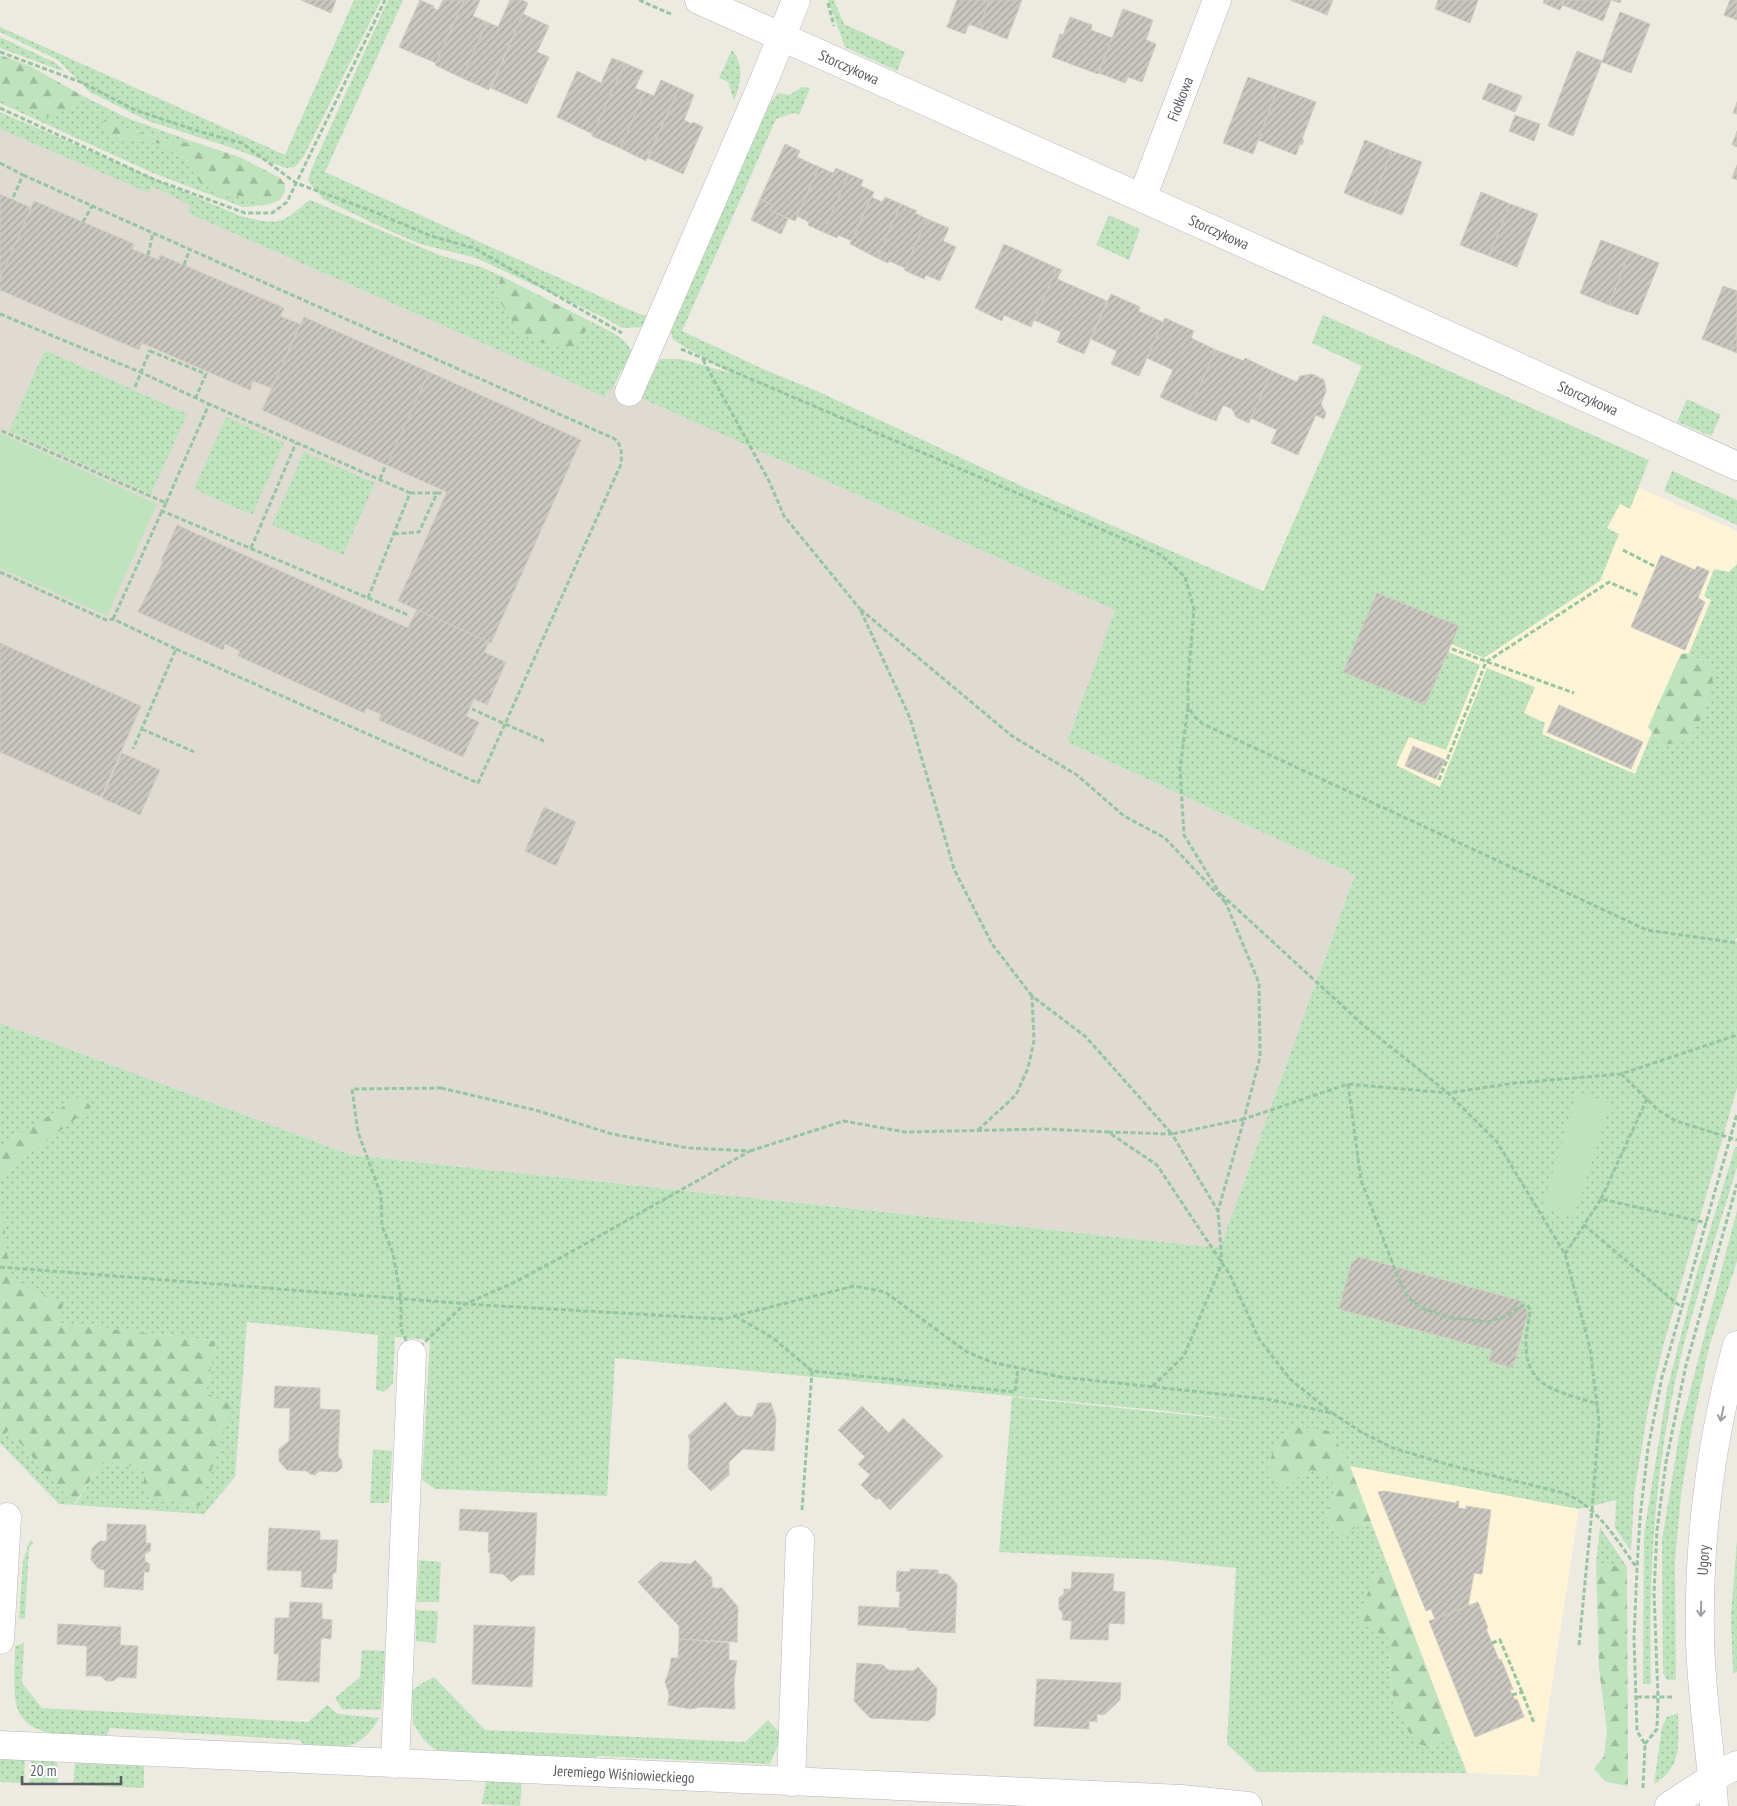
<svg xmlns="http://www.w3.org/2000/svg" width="1737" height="1806" viewBox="0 0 1737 1806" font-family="'PT Sans Narrow',sans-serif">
<defs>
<pattern id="green-dots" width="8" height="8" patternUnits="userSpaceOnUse" patternTransform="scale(1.25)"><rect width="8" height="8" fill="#bfe4bd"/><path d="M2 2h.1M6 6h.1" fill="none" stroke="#9ebc9d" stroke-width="1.8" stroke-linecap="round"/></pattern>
<pattern id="forest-firs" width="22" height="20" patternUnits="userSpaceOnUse" patternTransform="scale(1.25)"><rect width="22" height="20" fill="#bfe4bd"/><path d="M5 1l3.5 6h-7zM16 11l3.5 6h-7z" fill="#9ebc9d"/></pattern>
<pattern id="building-hatch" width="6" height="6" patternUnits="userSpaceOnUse" patternTransform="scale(1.25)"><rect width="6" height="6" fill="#cac6c0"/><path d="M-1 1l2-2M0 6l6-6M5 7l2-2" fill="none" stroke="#a7a49f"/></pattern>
</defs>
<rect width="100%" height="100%" fill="#edeae1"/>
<path fill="#fdf3d6" d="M1363 366 1737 531V916L1210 706Z
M1350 1466 1579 1509 1538 1776 1467 1773Z"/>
<path fill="#dfdbd2" d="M0 114 747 444 1116 610 1067 742 1355 875 1220 1248 351 1155 0 1023Z"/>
<path fill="url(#green-dots)" d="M354 0H381L304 156 295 167 286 168 229 147 148 121 90 92 58 60 0 32V27L285 155Z
M388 0H403L325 172 639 314 649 316 644 327 622 328 605 318 476 258 420 244 383 228 323 199 308 181 311 170Z
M828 0H834L844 24 905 52 897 71 845 47Z
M0 37 56 63 65 72 0 48Z
M732 50C745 66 741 83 734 101L728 82 719 78Z
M802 87 810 88 799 115 793 113 776 119 682 331 763 369 817 391 1026 488 1263 591 1362 366 1312 343 1323 315 1649 460 1630 509 1620 504 1607 528 1619 534 1600 581 1484 658 1451 644 1449 652 1480 665 1446 750 1409 737 1396 765 1440 787 1487 668 1535 687 1524 713 1545 723 1542 734 1635 774 1652 732 1663 745 1710 667 1689 653 1711 600 1704 596 1714 569 1729 572 1737 564V938L1735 939 1737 942V1088L1664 1343 1648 1409 1634 1495 1631 1551 1615 1528 1616 1500 1579 1509 1350 1466 1331 1431 1280 1491 1311 1470 1328 1475 1337 1489 1326 1515 1337 1535 1371 1522 1389 1569 1373 1578 1388 1638 1393 1703 1433 1748 1452 1735 1467 1773 1257 1772 1227 1744 1236 1568 1161 1560 999 1552 1012 1397 1248 1421 1167 1411 615 1358 607 1496 435 1489 422 1480 430 1340 395 1337 393 1383 384 1392 376 1390 378 1335 247 1322 235 1477 204 1514 74 1505 59 1504 0 1443V1439L9 1430 75 1505 103 1461 144 1469 206 1393 216 1341 59 1323 63 1305 0 1298V1023L351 1155 1220 1248 1355 875 1067 742 1115 610 641 398 660 359H681L730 373 678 343 672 338 671 330 769 105 778 93 789 95Z
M83 96 127 118 194 142 175 143 126 128 112 115 107 136 161 144 185 160 202 184 220 193 239 196 267 205 243 207 153 173 0 103V98L16 106H73Z
M0 112 238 215C253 219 269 225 284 219 293 215 302 205 310 200L439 255 481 267 501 276 496 295 574 347 592 322C604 328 635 341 632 358 632 363 628 368 626 373L622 369 612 390 608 389 605 397 188 213 190 205 152 186 149 193 0 129Z
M1109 215 1140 229 1129 260 1096 245Z
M45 350 187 414 151 494 9 431Z
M1687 399 1721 415 1711 436 1677 422Z
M226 417 284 443 252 515 194 489Z
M304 452 375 483 343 555 272 525Z
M1672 471 1737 500V525L1664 491Z
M1735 1147H1737V1167C1719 1227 1699 1287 1683 1348 1655 1459 1648 1570 1651 1684H1643L1644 1534 1667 1390 1696 1276Z
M1737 1210V1261L1709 1347 1693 1422 1681 1495 1675 1561 1676 1680H1667L1663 1673 1662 1540 1680 1430Z
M373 1449 392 1451 389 1503H370Z
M1600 1527 1627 1567 1596 1564Z
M30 1540 33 1543 29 1548 25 1619 19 1618 23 1561Z
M1737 1540V1672L1733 1673 1731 1615Z
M419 1560 441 1562 439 1602H417Z
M416 1610 438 1611 436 1643 416 1641Z
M24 1643 22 1683 42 1708 308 1722 327 1705 338 1714 379 1718C360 1751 342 1749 308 1748L299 1740 110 1728 107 1735C74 1734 19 1743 15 1697 13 1680 15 1663 15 1646Z
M362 1650 385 1651 381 1710 342 1709 335 1698 360 1677Z
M434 1677 485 1730 745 1742 768 1720 782 1735 770 1764 597 1756 596 1761 456 1754 434 1749 423 1739 413 1723 412 1691 422 1683Z
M1678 1713C1678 1743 1683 1767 1654 1784L1662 1727 1667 1717Z
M0 1757H25L24 1783 0 1782Z
M31 1759 57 1760 58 1784 29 1783Z
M75 1763 144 1766V1788L73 1785Z
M486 1780 522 1782 520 1806 482 1804Z"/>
<path fill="url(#forest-firs)" d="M0 55 30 66 83 96 74 106 50 117 16 106 0 98Z
M112 115 126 128 175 143 194 142 240 157 280 178 285 184V192L280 200 267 205 239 196 220 193 201 184 185 160 161 144 107 136 102 122Z
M501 276 592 322 574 348 555 347 521 335 496 295Z
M1689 653 1710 667 1714 674 1705 712 1688 741 1663 745 1648 727 1681 654Z
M82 1095 91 1107 0 1177V1146Z
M0 1191 10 1279 63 1304 60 1323 216 1341 206 1393 232 1405 200 1506 144 1496V1469L103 1461 74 1505 9 1430 0 1439Z
M1294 1427 1331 1431 1350 1466 1371 1522 1337 1535 1326 1515 1337 1489 1328 1475 1311 1470 1280 1491 1267 1469 1275 1446Z
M1596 1564 1627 1567 1628 1786 1606 1782 1594 1769 1604 1756 1607 1731 1599 1668Z
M1389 1569 1452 1735 1433 1748 1415 1743 1393 1703 1388 1638 1358 1621 1373 1578Z"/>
<path fill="#bfe4bd" d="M0 433 157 504 107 616 0 568Z
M1578 1092 1611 1103 1574 1217 1542 1207Z"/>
<path fill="url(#building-hatch)" stroke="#d1cbc0" d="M301 0H336L331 13Z
M420 0 434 6 433 8 438 10 443 0H464L436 63 399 47Z
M464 0H480L473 16 487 22 462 78 435 65Z
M510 0H522L528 3 489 90 462 78 487 22 498 27Z
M957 0H989L979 28 969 24 965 34 947 27Z
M989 0H1022L1007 39 979 28Z
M1290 0H1333L1327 15Z
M1438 0H1478L1470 23 1435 9Z
M1544 0H1565L1560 10 1543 3Z
M1565 0H1621L1620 3 1611 0 1603 21 1563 5Z
M1730 0H1737V20L1724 15Z
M1123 9 1153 20 1146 40 1156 44 1142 82 1128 77 1125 83 1099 73Z
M1620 12 1650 24 1631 73 1602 62Z
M523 14 549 26 537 52 549 57 527 104 491 88Z
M1070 17 1092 25 1091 30 1112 38 1098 74 1052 57 1060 34 1063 35Z
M1577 51 1602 61 1573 136 1548 126Z
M612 58 625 63 593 134 557 117 577 71 601 83Z
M625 63 643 71 635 88 645 92 620 148 592 136Z
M1248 77 1278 88 1253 154 1223 143Z
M661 80 679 88 646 161 620 148 645 92 654 96Z
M1489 83 1522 96 1515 112 1482 99Z
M679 88 694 95 684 120 692 124 693 122 703 127 683 174 648 158Z
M1278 88 1316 102 1302 139 1304 140 1302 145 1300 144 1296 155 1258 140Z
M1737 102V114L1733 113Z
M1515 115 1540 124 1534 141 1509 131Z
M1737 131V147L1732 145Z
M1365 140 1392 151 1371 204 1344 193Z
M785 144 800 151 797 157 819 167 795 221 770 210 772 205 760 199Z
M1392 151 1422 162 1402 215 1371 204Z
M1737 165V180L1732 178Z
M819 167 833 173 836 168 849 174 823 232 808 225 809 222 797 216Z
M849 174 863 180 861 186 874 192 852 241 838 235 837 238 823 232Z
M1481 192 1510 204 1489 256 1460 245Z
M0 194 31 208 0 279Z
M871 197 882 202 885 197 901 204 877 258 850 244Z
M760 199 772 205 770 210 788 219 781 234 751 220Z
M34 201 134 244 132 249 159 260 160 255 284 308 280 316 300 324 272 388 253 381 250 390 142 343 139 350 0 290V279Z
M901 204 917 211 915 213 927 219 905 268 889 261 888 263 877 258Z
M1510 204 1538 214 1517 267 1489 256Z
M927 219 949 228 943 241 956 247 940 281 926 275 924 279 904 270Z
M1601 240 1630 251 1609 305 1580 293Z
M1004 244 1057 268 1031 327 1004 315 1002 321 975 308Z
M1630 251 1659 263 1638 315 1609 305Z
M1057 268 1062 270 1057 279 1107 301 1084 354 1057 342 1061 332 1034 320Z
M1723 286 1737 291V332L1730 350 1702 339Z
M1111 294 1140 307 1138 311 1163 322 1139 376 1111 364 1117 351 1091 339Z
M304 317 429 372 387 465 262 410Z
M1165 318 1194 331 1191 338 1216 350 1189 410 1160 397 1173 370 1147 358Z
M1737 332V353L1730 350Z
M1216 350 1244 361 1245 358 1272 371 1249 423 1236 417 1232 409 1223 405 1216 421 1189 410Z
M1272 371 1297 382 1300 376 1312 374 1324 380 1326 391 1321 404 1326 413 1324 419 1316 415 1298 455 1271 443 1277 430 1251 418Z
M429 372 581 440 491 643 398 601 447 492 387 465Z
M177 525 408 628 417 610 489 642 484 652 506 662 487 705 474 699 466 716 479 722 463 757 379 720 381 714 366 708 364 713 238 656 240 651 225 644 223 650 138 612 163 562 161 561Z
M1661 555 1695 570 1697 566 1709 571 1698 598 1705 602 1685 650 1631 627Z
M1377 593 1459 626 1425 705 1343 672Z
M0 643 141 706 101 797 0 752Z
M1559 705 1643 742 1631 769 1547 732Z
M1413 746 1445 760 1436 779 1405 766Z
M122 753 160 770 140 815 102 798Z
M544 807 576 822 556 866 525 851Z
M1359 1257 1521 1301 1528 1312 1513 1368 1489 1361 1492 1350 1339 1309 1351 1264Z
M275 1386 320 1388V1409L340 1410 338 1456 342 1461V1468L337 1472 319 1471 315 1475 310 1474 307 1471 287 1470 279 1461V1449L289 1441 290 1408H274Z
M725 1402 738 1416 752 1417 758 1403H771L776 1419 774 1451 743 1449 729 1462V1475L711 1491 688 1468 690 1440 688 1436Z
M862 1406 889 1433 903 1418 943 1456 890 1510 879 1498 876 1500 861 1485 870 1475 858 1464 865 1457 838 1430Z
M1384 1491 1456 1503 1457 1501H1459L1458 1508 1466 1509V1506L1491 1510 1482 1574 1474 1573 1468 1606 1435 1619 1431 1609 1426 1611 1378 1492Z
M460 1509 537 1513 534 1575H520L511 1582 503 1574 490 1573V1553L488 1552 489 1532 459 1530Z
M107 1524 146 1525V1543H151L150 1551 145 1554V1561L150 1564 149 1572H144L143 1590 104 1587 105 1570 99 1569 91 1560 92 1548 100 1541H107Z
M269 1528 320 1531V1540H338L336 1573H333L332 1589 301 1587 302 1571 267 1570Z
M695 1560 712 1578V1588H722L738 1607 737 1642 679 1639V1626L638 1582 660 1562 691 1564Z
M910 1569 938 1570V1574H948L957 1584 955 1633 907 1630V1628L858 1625 859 1606 899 1608 900 1592 896 1591 897 1571 910 1572Z
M1072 1572 1114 1574 1113 1591 1125 1592 1124 1624 1109 1623 1108 1640 1070 1639 1072 1621 1062 1620 1063 1614 1059 1609V1598L1064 1594V1589H1071Z
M290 1602 322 1603V1619L332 1620 331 1639 321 1638 319 1682 277 1680 279 1654H274L275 1618H289Z
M1478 1602 1488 1628 1486 1629 1492 1643 1499 1660 1501 1659 1513 1689 1510 1690 1515 1700 1517 1699 1524 1717 1475 1737 1429 1621Z
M58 1624 121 1627 120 1645 138 1646 136 1678 118 1677 113 1681H106L101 1676H86L87 1646 57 1644Z
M474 1625 535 1627 532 1687 472 1684Z
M679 1639 729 1643V1660L737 1661 734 1681 735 1709 701 1707 690 1709 668 1705 669 1694 665 1682 670 1668 671 1658H678Z
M857 1663 883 1665 888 1670 913 1671 918 1667 937 1688 935 1715 928 1721 870 1718 854 1701Z
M1037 1679 1121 1683 1120 1700 1104 1715 1097 1714V1722L1089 1721V1729L1034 1726Z"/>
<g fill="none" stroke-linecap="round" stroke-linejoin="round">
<defs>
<path id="minor" d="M699 0 1388 308 1737 466
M1142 198 1217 0
M629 392 765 78 796 0
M0 1640 7 1517
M0 1745 1181 1799 1248 1806
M395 1764 412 1354
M791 1782 800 1540
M1669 1806 1712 1778"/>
<path id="tertiary" d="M1712 1778 1737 1765
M1714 1806C1711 1750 1701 1695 1700 1639 1698 1541 1711 1440 1737 1345"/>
</defs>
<use href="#minor" stroke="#b7b9be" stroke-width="29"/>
<use href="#tertiary" stroke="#b7b9be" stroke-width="29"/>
<path stroke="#97c5a2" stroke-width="3" stroke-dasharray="5 2.5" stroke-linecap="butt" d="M639 0 671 14
M828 3 834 26
M0 52 83 83 135 110 201 132 242 143 296 183 372 211 431 236 474 248 622 333
M0 108 153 179 245 213H272L287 202 385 0
M0 163 23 175 12 200
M23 175 615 439C622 446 622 454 621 464L505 724 544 741
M83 222 92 206
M148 255 153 233
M184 265 190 249
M0 314 140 372 209 404 166 503 0 430
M681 349 1161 555 1185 577 1194 609 1188 681V707L1195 717 1203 724 1647 930 1737 943
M150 351 206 374 196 397
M703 360 769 481 784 516 860 609
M135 387 150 350
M380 479 385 467
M410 493H437
M166 503 162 511 368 598 410 493 209 404
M394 534 419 532 437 493H443
M251 548 296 443
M1623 550 1654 566
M0 572 106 620 113 619 176 649 133 749
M368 598 408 615
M113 619 162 511
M176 649 478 783 505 724 472 709
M1452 649 1574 693
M1188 707 1180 769 1184 835 1222 897
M142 729 194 752
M1439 780 1486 662 1609 582 1638 595
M1032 996 992 944 954 869 910 718 860 609 1012 736 1077 775 1124 816 1165 838 1225 902
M1621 1074 1658 1110 1676 1121 1737 1140
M1348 1084 1361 1180 1399 1280 1408 1298 1424 1309 1452 1318 1487 1322 1506 1316 1523 1305H1527L1530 1309C1530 1319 1526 1330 1526 1340 1524 1389 1559 1391 1597 1404
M441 1088 535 1110 612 1134 688 1148 750 1151 562 1257 511 1284 465 1304 412 1354 401 1329V1299L393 1253 382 1226 381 1195 358 1132 352 1089Z
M978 1130 1016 1095 1028 1068 1034 1041 1032 996 1086 1037 1172 1134 1244 1119 1218 1211
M1108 1132 1172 1134 1218 1211 1222 1263 1184 1356 1152 1387
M750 1151 844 1121 905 1132 1046 1129 1108 1132 1157 1165 1230 1275 1259 1339 1290 1379 1332 1413
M1601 1199 1647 1099
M1584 1225 1681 1307
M1565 1254 1601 1199 1707 1223
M0 1267 482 1305 723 1319 854 1286 885 1292 967 1352 991 1362 1061 1377 1266 1399 1301 1406 1334 1414 1361 1432 1393 1448 1453 1466 1564 1493C1598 1507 1616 1539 1637 1568
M735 1316 773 1338 812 1371 1015 1392 1018 1368
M802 1510 812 1371
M1492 1643 1500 1640 1522 1692
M1579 1645 1592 1510 1599 1421 1590 1348 1565 1254 1497 1142 1448 1093 1361 1023 1223 896 1259 983 1260 1057 1244 1119 1348 1084 1448 1093 1515 1083 1621 1074 1737 1035
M1512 1695 1522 1692 1534 1723
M1637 1697H1674
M1645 1744 1657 1729 1658 1697 1654 1593 1657 1530 1666 1462 1686 1365 1737 1184
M1643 1788 1645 1744 1637 1731 1634 1638 1637 1568 1640 1518 1648 1448 1662 1377 1737 1114"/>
<use href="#minor" stroke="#fff" stroke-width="28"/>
<use href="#tertiary" stroke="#fff" stroke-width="28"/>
</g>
<defs><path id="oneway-shaft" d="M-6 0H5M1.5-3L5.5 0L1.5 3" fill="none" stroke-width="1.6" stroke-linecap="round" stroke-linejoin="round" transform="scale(1.25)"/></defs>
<g stroke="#9c9ea1">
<use href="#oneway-shaft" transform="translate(1722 1414) rotate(102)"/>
<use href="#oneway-shaft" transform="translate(1701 1609) rotate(92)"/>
</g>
<g text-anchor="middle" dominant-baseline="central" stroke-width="4" stroke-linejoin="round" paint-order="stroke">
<g font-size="15" fill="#5a5e62" stroke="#fff">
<text transform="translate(849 67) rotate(24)">Storczykowa</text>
<text transform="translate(1180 99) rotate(-69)">Fiołkowa</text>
<text transform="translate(1219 232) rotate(24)">Storczykowa</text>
<text transform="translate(1588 398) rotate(24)">Storczykowa</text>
<text transform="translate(1703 1560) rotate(-87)">Ugory</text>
<text transform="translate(624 1774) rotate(3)">Jeremiego Wiśniowieckiego</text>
</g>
</g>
<path d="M22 1776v8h99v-8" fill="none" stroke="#5a5e62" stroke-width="2.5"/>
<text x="30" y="1776" font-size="15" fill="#5a5e62" stroke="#ffffff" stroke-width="4" paint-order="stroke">20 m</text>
</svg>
